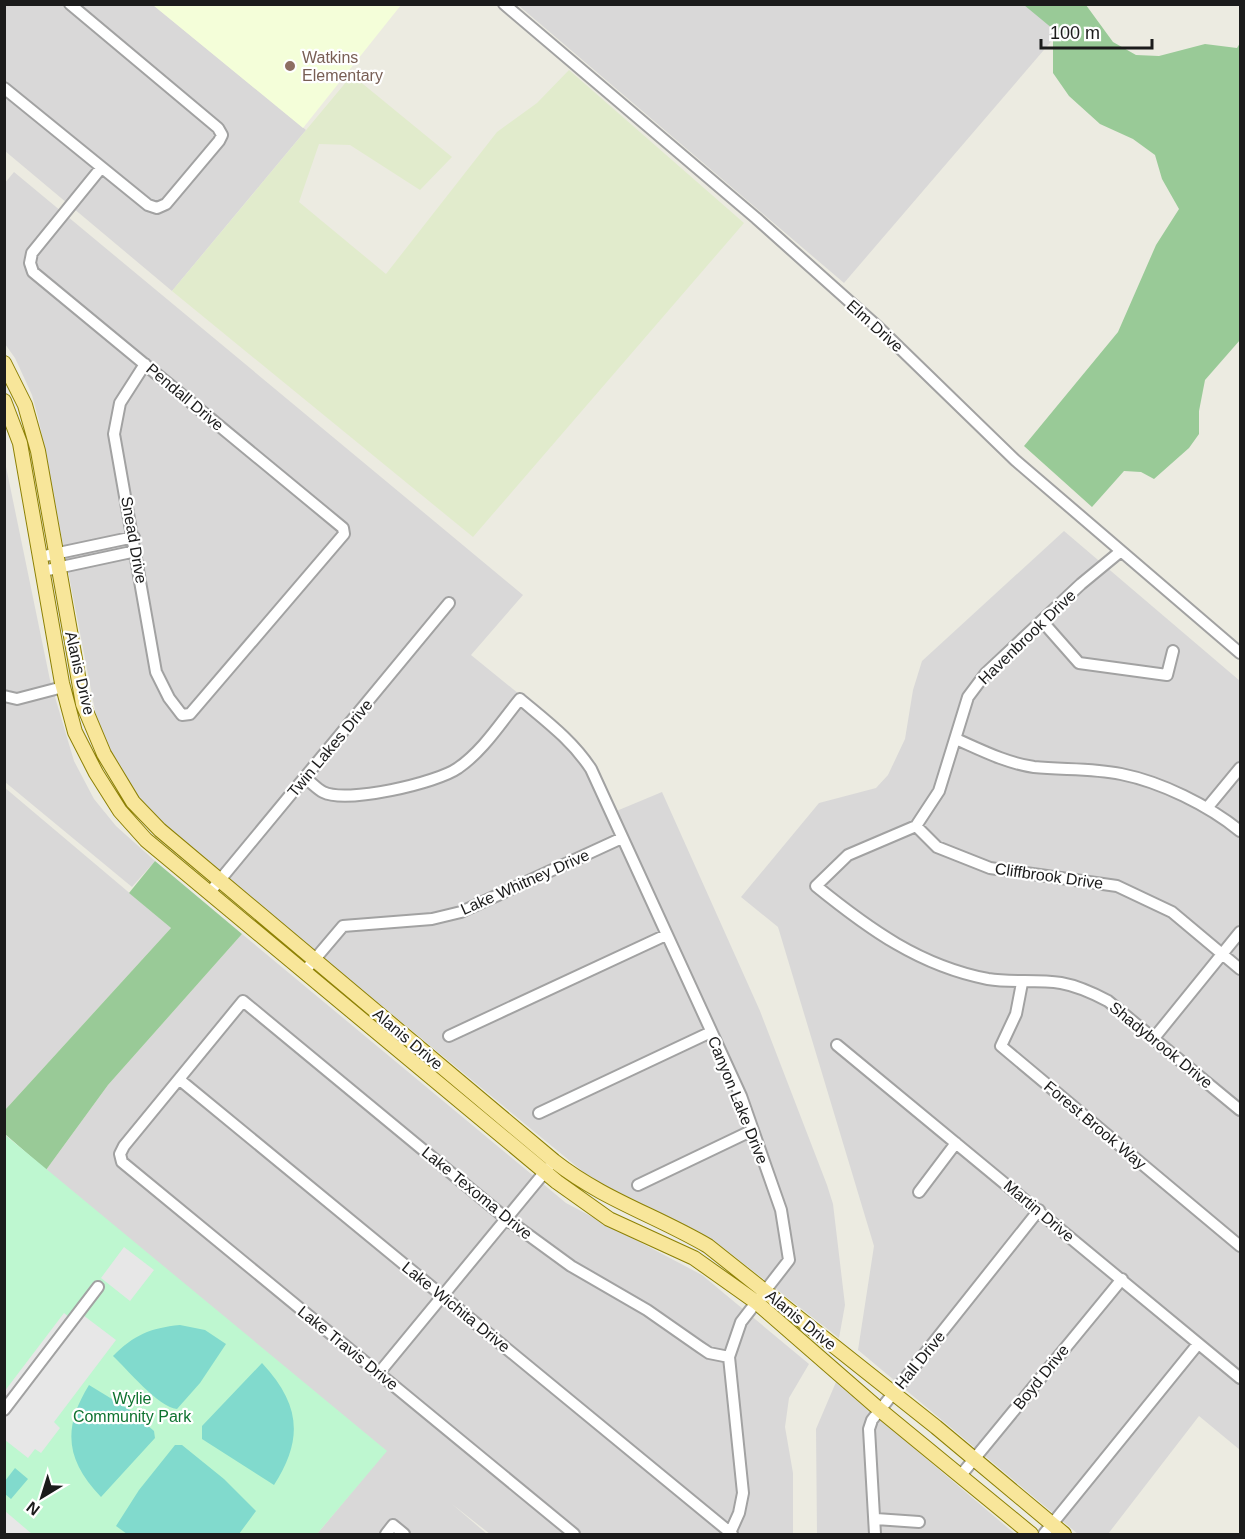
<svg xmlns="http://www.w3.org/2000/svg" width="1245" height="1539" viewBox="0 0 1245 1539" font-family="Helvetica,sans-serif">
<rect width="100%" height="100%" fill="#ecebe1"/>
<path fill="#d9d8d8" d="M1032 4 1061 30 844 283 518 5Z
M4 5H153L306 130 172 291 5 151Z
M14 172 523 595 471 655 577 741 588 754 614 812 662 792 760 1011 827 1185 833 1204 845 1305 839 1338 726 1250 699 1234 627 1201 593 1180 165 827 143 804 113 759 98 726 39 421 32 395 15 358 5 344 4 184Z
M4 457 50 680 74 761 94 799 116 826 155 861 132 887 5 782Z
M1064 531 1240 681V1450L1199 1416 1108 1534H1078L858 1350 874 1246 778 927 741 897 819 803 876 788 888 775 905 739 913 690 922 661Z
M4 787 171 928 5 1110H4Z
M242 934 566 1203 702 1275 809 1364 789 1398 785 1427 793 1473V1534H490L452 1504 487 1534H317L386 1451 46 1170 108 1085Z
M836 1382 1015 1534H817L816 1429Z"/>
<path fill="#f4fed9" d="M153 5H401L303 128Z"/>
<path fill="#e1ebcc" d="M569 70 744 223 473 537 172 291 352 75 452 157 420 190 350 145 319 144 299 202 386 274 497 132 537 103Z"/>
<path fill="#99ca97" d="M1024 5H1086L1113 42 1136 55 1159 56 1205 44 1237 48 1240 43V340L1205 380 1199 411V434L1189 448 1154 479 1141 472 1124 471 1092 507 1024 446 1118 332 1156 245 1179 209 1162 179 1155 155 1133 139 1100 124 1069 96 1053 73V29Z
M155 861 242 934 108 1085 46 1170 5 1134V1110L171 928 129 893Z"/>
<path fill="#bef7d0" d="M4 1134 387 1451 317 1534H5Z"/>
<path fill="#81dacd" d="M180 1325 205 1330 226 1344 200 1383 177 1409C158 1407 127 1369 113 1356 134 1335 150 1328 180 1325Z
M262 1363C300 1404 304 1438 274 1485L202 1439V1426Z
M89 1385 130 1410 154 1431 155 1438 101 1497C66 1460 62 1429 89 1385Z
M175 1445H182L224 1479 256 1511 239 1534H127L116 1526 139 1490Z
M15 1468 28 1479 11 1499 5 1494V1481Z"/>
<path fill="#e7e7e7" d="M124 1247 154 1270 130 1301 101 1278Z
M75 1309 116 1340 54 1422 60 1428 41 1453 35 1449 28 1458 5 1440 4 1392 64 1313 69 1317Z
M4 1511H5L32 1534H5Z"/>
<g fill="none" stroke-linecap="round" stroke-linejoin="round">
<defs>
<path id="minor" d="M504 4 756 218 878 327 1015 460 1240 653
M4 88 148 205 157 208 166 204 219 141 222 135 218 128 70 4
M101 168 32 253 30 263 33 272 343 528 344 534 190 714 182 715 169 698 156 672 114 434 120 403 145 364
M1121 551 1081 584 986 673 968 697 939 791 916 826 848 855 816 886C869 929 920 966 988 979 1012 983 1037 979 1061 983 1078 986 1093 993 1108 1001L1240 1110
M40 557 134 537
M43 571 136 551
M1042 621 1079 663 1167 675 1173 651
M4 696 17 699 63 687
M956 739C981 750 1006 763 1034 767 1062 770 1092 768 1121 774 1161 782 1208 805 1240 831
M305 778C311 782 317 789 323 792 346 804 437 783 458 768 483 751 501 722 520 699 546 721 572 740 591 769L741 1096 781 1210 789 1260 741 1322 729 1357 743 1493 739 1513 730 1533
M1207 808 1240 768
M916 826 937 847 990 868 1117 886 1172 912 1240 969
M210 892 449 603
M304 972 343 926 432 919 461 912 622 838
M1022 983 1016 1014 1001 1046 1240 1246
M449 1036 666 935
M1154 1038 1240 932
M837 1045 1240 1378
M180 1080 732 1534
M539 1113 711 1032
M638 1185 753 1130
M919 1192 956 1143
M379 1373 548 1168
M4 1410 98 1287
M961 1475 1122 1279
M876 1519 919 1522
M386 1534 393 1525 404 1534
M574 1534 122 1162 120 1154 124 1146 243 1001 508 1220 571 1266 647 1310 700 1347 709 1353 729 1357
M875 1534 869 1429 872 1420 1039 1210
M1044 1534 1198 1344"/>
<path id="major" d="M4 363 25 405 38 451 83 704 104 754 133 802 160 830 554 1161C604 1200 655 1215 708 1246L936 1427 1064 1534
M4 401 20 443 62 683 75 732 96 773 120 811 146 840 557 1182 609 1219 694 1258 756 1302 880 1410 1031 1534"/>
</defs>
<use href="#minor" stroke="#a2a2a2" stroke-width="14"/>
<use href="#major" stroke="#8d8105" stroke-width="16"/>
<use href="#minor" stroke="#fff" stroke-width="10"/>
<use href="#major" stroke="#f8e69a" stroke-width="14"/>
</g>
<circle fill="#8d6e63" stroke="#fff" stroke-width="2" cx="290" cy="66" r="6"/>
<g text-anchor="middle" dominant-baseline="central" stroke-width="4.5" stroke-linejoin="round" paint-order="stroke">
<g font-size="16" fill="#785e54" stroke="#fff" text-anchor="start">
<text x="302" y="57">Watkins<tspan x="302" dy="18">Elementary</tspan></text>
</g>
<g font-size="16" fill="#1b1b1b" stroke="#fff">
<text transform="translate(875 326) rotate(42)">Elm Drive</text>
<text transform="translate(185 397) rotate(40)">Pendall Drive</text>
<text transform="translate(134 540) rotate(80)">Snead Drive</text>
<text transform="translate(1027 637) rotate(-44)">Havenbrook Drive</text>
<text transform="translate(80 673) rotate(77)">Alanis Drive</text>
<text transform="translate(330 748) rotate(-50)">Twin Lakes Drive</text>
<text transform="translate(1049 876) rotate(8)">Cliffbrook Drive</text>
<text transform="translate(525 882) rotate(-24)">Lake Whitney Drive</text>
<text transform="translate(408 1039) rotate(40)">Alanis Drive</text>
<text transform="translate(1161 1045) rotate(39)">Shadybrook Drive</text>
<text transform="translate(738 1100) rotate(68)">Canyon Lake Drive</text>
<text transform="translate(1095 1125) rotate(40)">Forest Brook Way</text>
<text transform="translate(477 1193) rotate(39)">Lake Texoma Drive</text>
<text transform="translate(1039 1211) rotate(40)">Martin Drive</text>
<text transform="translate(456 1307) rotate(39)">Lake Wichita Drive</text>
<text transform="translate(801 1320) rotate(39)">Alanis Drive</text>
<text transform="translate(348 1348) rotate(39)">Lake Travis Drive</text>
<text transform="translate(920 1360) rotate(-51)">Hall Drive</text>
<text transform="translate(1041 1377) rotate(-51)">Boyd Drive</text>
</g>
<g font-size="16" fill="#0f7330" stroke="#fff">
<text x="132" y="1398">Wylie<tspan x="132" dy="18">Community Park</tspan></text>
</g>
</g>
<rect width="1245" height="1539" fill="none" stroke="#1b1b1b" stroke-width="12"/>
<g transform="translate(42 1497) rotate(218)" stroke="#ffffff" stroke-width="4.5" paint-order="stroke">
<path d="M0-4.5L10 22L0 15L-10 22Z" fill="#1b1b1b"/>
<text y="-9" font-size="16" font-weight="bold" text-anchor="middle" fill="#1b1b1b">N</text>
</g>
<path d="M1041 39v9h111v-9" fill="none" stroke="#1b1b1b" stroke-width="3"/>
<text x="1050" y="39" font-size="18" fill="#1b1b1b" stroke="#ffffff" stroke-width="4.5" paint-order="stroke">100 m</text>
</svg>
